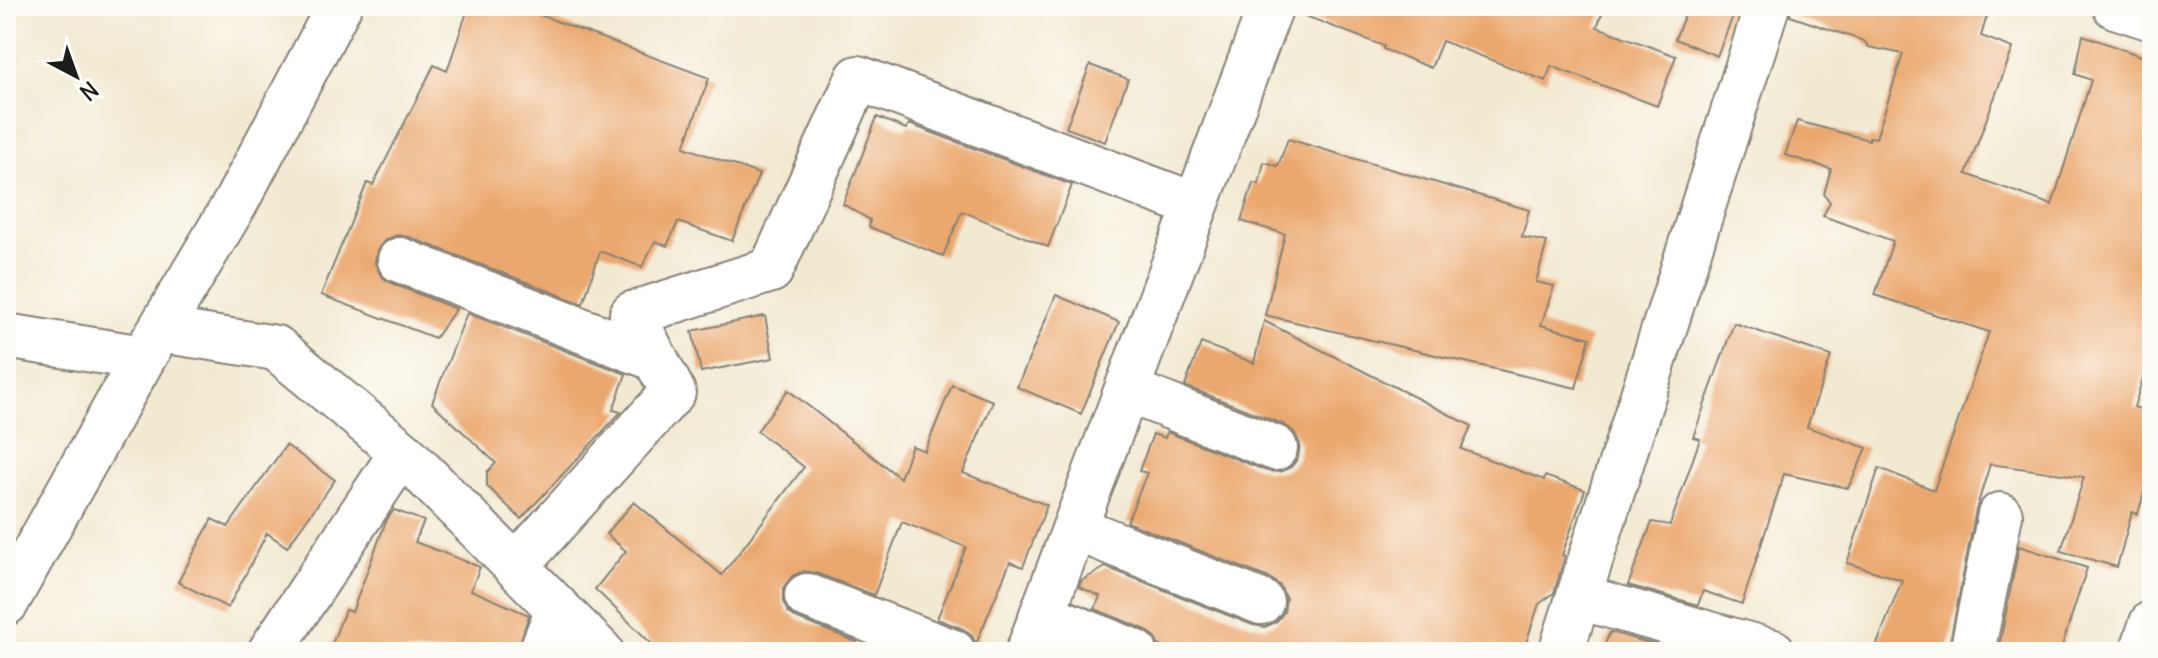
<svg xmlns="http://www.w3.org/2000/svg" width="2158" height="658" viewBox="0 0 2158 658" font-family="Delius,sans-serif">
<rect width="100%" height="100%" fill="#fdfcf7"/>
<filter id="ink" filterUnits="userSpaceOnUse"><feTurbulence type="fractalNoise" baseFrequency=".0125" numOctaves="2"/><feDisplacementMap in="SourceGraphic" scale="16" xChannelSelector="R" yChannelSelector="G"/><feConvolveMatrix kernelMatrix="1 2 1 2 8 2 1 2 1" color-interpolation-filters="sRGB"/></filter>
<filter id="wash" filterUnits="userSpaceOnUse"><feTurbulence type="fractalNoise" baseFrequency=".006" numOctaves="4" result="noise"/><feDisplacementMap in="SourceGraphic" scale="32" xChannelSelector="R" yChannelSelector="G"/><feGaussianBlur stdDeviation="1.8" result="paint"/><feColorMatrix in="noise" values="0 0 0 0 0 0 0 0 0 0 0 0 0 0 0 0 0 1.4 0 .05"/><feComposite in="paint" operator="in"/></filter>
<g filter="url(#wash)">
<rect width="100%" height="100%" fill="#f2e9d1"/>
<g id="blocks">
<path fill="#eba86e" d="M469 6H516L709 78 684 147 759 174 732 241 678 222 667 246 655 241 642 267 600 251 583 304 409 237 397 235 385 240 377 250 375 263 381 276 391 283 456 309 435 338 321 295 367 183 373 185 434 65 447 71Z
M1295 6H1605L1597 27 1676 56 1657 106 1551 66 1546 81 1442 41 1431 68 1383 49 1384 46 1295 12Z
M1688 6H1737L1717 56 1675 39Z
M1791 6H1990L1981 36 2013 48 1966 174 2052 205 2091 80 2075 74 2083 35 2152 60V348L2134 407 2152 413V464L2138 514 2132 512 2117 567 2061 551 2084 477 1990 464 1976 510 1948 652H1874L1902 580 1847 563 1879 468 1934 490 1989 332 1875 295 1893 241 1823 216 1830 202 1824 194 1831 169 1785 155 1797 121 1869 140V137L1876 138 1903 54 1869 47 1864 41 1790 16Z
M1090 65 1128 79 1105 142 1066 128Z
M877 117 906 129 909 124 1072 185 1048 247 962 211 943 256 869 227 870 220 843 204Z
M1288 139 1529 210 1522 237 1547 242 1536 282 1554 286 1541 325 1590 338 1576 388 1265 315 1285 234 1241 221 1253 183 1259 184 1264 162 1278 166Z
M1056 295 1119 322 1081 414 1017 387Z
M467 313 626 374 613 410 621 412 521 519 487 486V472L496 463 432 403Z
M765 316 773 358 701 372 692 331Z
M1264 321 1472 426 1461 449 1544 480 1545 476 1585 490 1562 555 1565 556 1554 593 1539 604 1523 652H1176L1158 645 1154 636 1144 629 1095 609 1100 596 1079 587 1081 581 1106 567 1253 625 1265 627 1276 622 1284 612 1286 598 1280 586 1271 579 1127 522 1147 473 1139 471 1153 434 1165 438 1167 432 1267 471 1280 472 1291 467 1298 458 1300 444 1294 432 1285 425 1185 386 1201 343 1254 363Z
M1734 323 1831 356 1807 427 1867 448 1848 488 1784 474 1742 604 1703 591 1698 605 1628 585 1652 522 1670 525 1700 439 1693 437Z
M952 385 993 401 963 473 1047 505 1023 567 1010 562 976 644 972 636 963 629 937 619 966 547 902 522 874 595 816 573 804 571 792 576 783 588V601L788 612 798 619 857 642 853 652H660L595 589 626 551 606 534 634 502 722 575 804 467 757 431 788 390 900 478 912 446 925 451Z
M286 445 335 480 287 547 267 533 228 608 178 582 212 519 228 527Z
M394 510 424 521 415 542 480 567 471 590 529 615 517 652H329L345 610 352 612 386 521Z
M2019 546 2087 568 2060 652H1998Z
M1610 632 1681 652H1602Z"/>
</g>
</g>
<g filter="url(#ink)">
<use href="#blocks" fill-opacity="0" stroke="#878276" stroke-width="2"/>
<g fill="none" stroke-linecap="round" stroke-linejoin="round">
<defs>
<path id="minor" d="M2115 6 2152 18
M400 260 656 359
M160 330 276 348 402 452 601 652
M6 336 143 358
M1127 390 1275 448
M1075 528 1261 602
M516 566 673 392 632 314 771 270 858 78 1195 205
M807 596 953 652
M1579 597 1773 652
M6 603 143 358 236 202 339 6
M1042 614 1135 652
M270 652 402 452
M541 652 558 609
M1028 652 1271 6
M1561 652 1767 6
M1972 652 2000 515
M2142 652 2152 623"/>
</defs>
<use href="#minor" stroke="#878276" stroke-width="48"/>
<use href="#minor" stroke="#fff" stroke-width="44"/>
</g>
</g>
<rect width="2158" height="658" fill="none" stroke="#fdfcf7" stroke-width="32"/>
<g transform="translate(76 76) rotate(139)" stroke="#fdfcf7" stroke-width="6" paint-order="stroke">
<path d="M0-6L14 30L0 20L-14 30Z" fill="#1c1c1c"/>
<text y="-12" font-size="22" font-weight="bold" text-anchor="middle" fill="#1c1c1c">N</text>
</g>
</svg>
